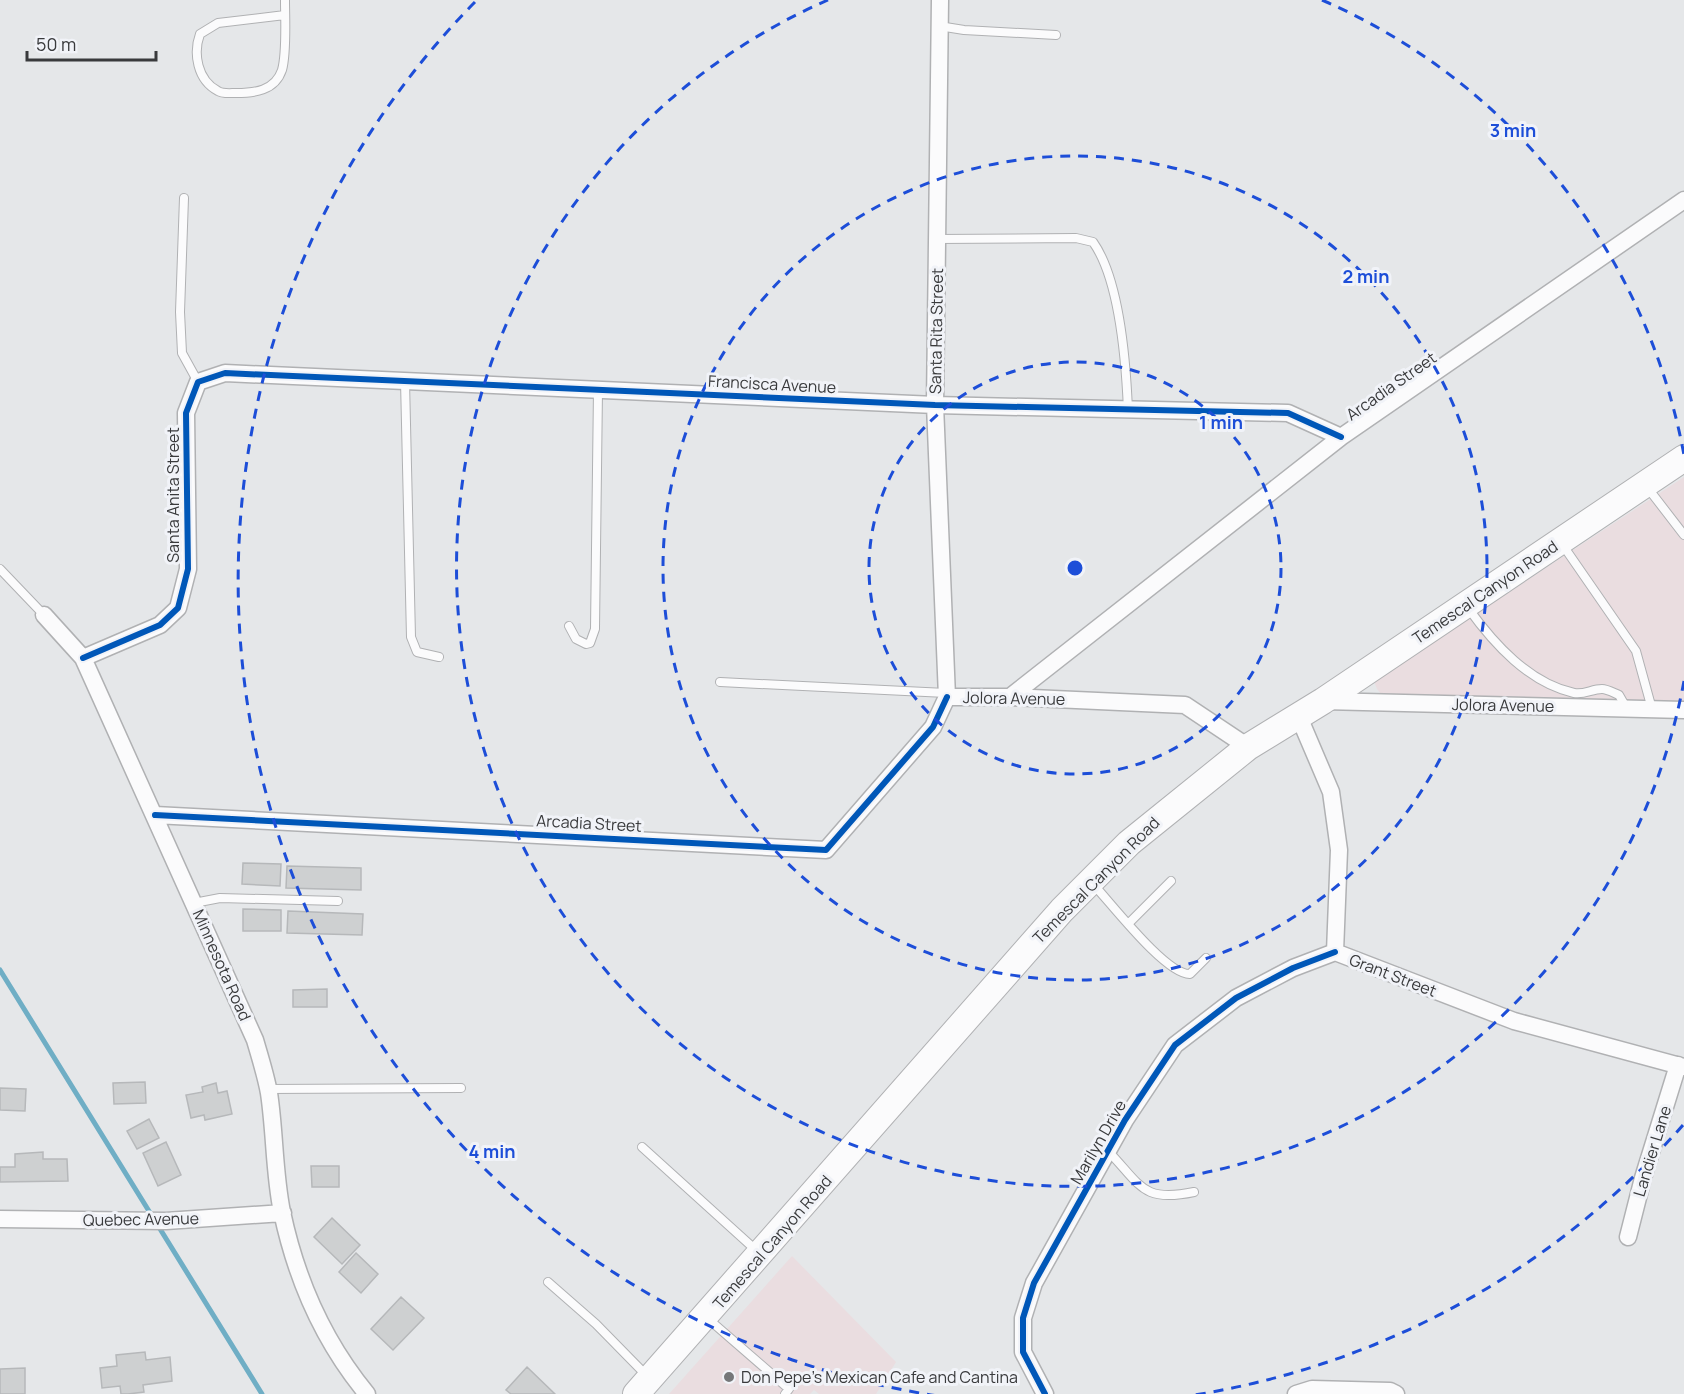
<svg xmlns="http://www.w3.org/2000/svg" width="1684" height="1394" viewBox="0 0 1684 1394" font-family="Manrope,sans-serif">
<rect width="100%" height="100%" fill="#e5e7e9"/>
<path fill="#eadde0" d="M1684 477V702L1382 695 1377 689 1374 681Z
M792 1256 896 1362 876 1394H819L814 1390 810 1394H669Z"/>
<g fill="none" stroke-linecap="round" stroke-linejoin="round">
<path stroke="#6faec5" stroke-width="5" d="M0 970 152 1216
M157 1224 262 1394"/>
</g>
<path fill="#ced0d1" stroke="#b6b8ba" stroke-width="1.5" d="M243 863 281 864 280 886 242 884Z
M287 866 361 868V890L286 888Z
M243 909 281 910V931H243Z
M288 911 363 914 362 935 287 933Z
M327 989V1007H293V990Z
M145 1082 146 1103 114 1104 113 1083Z
M216 1083 218 1093 227 1091 232 1114 205 1120 204 1115 191 1118 186 1095 203 1092 202 1087Z
M0 1088 26 1089 25 1111 0 1110Z
M149 1119 159 1138 137 1149 127 1131Z
M166 1142 181 1175 158 1186 143 1153Z
M43 1152V1159H67L68 1181 0 1182V1167H15V1154Z
M311 1166H339V1187H312Z
M332 1218 360 1245 342 1264 314 1237Z
M356 1253 378 1274 361 1293 339 1272Z
M401 1297 424 1318 393 1350 371 1329Z
M145 1352 146 1360 170 1357 172 1381 143 1385 144 1392 128 1394H121L120 1386 102 1388 100 1368 117 1366 116 1355Z
M527 1367 555 1394H511L506 1390Z
M25 1368V1394H0V1369Z"/>
<g fill="none" stroke-linecap="round" stroke-linejoin="round">
<defs>
<path id="service" d="M285 15 218 23 200 34C193 53 197 80 218 91 222 94 230 93 236 93 254 93 275 91 282 70 287 52 285 20 285 0
M939 26 964 30 1056 35
M184 198 180 312 182 353 198 382
M937 239 1076 238 1093 242C1120 280 1126 363 1128 410
M405 381 411 637 417 652 439 657
M1647 487 1684 535
M1562 544 1636 651 1652 709
M0 569 44 615
M1468 608C1494 644 1529 683 1574 693 1584 695 1592 689 1602 689 1607 689 1614 693 1619 695L1627 709
M569 626 576 639 586 644 590 643 595 629 598 390
M720 682 946 693
M1093 884C1111 903 1166 975 1190 974L1206 958
M194 903 220 898 338 901
M1129 923 1171 881
M268 1089 461 1088
M642 1147 758 1252
M1108 1151C1141 1185 1142 1203 1194 1192
M548 1282 596 1324 647 1376
M706 1317 789 1389 785 1394"/>
<path id="minor" d="M940 0 935 405 947 697
M44 615 83 658 255 1040C260 1057 266 1076 269 1093 275 1133 274 1173 282 1212 296 1278 324 1342 367 1394
M83 658 160 625 178 608 188 569 186 413 198 382 225 373 935 405 1288 413 1341 437
M947 697H1010L1185 705 1248 747
M1010 697 1341 437 1684 200
M1323 701 1684 710
M1299 717 1331 792 1339 850 1335 952
M155 815 826 850 933 727 947 697
M1335 952 1514 1021 1684 1067
M0 1219 166 1221 283 1213
M1628 1237 1643 1178 1678 1065
M1045 1394 1023 1352V1318L1034 1283 1125 1120 1175 1045 1236 998 1293 968 1335 952
M1296 1394 1312 1389 1390 1391 1396 1394"/>
<path id="primary" d="M636 1394 1062 910 1129 843 1248 747 1323 701 1684 458"/>
</defs>
<use href="#service" stroke="#b0b1b3" stroke-width="10"/>
<use href="#minor" stroke="#b0b1b3" stroke-width="19"/>
<use href="#primary" stroke="#b0b1b3" stroke-width="28"/>
<use href="#service" stroke="#fbfbfc" stroke-width="8"/>
<use href="#minor" stroke="#fbfbfc" stroke-width="16"/>
<use href="#primary" stroke="#fbfbfc" stroke-width="26"/>
<defs>
<path id="cycleway" d="M83 658 160 625 178 608 188 569 186 413 198 382 225 373 935 405 1288 413 1341 437
M155 815 826 850 933 727 947 697
M1045 1394 1023 1352V1318L1034 1283 1125 1120 1175 1045 1236 998 1293 968 1335 952"/>
</defs>
<use href="#cycleway" stroke="#f1f3f8" stroke-width="10"/>
<use href="#cycleway" stroke="#0057b8" stroke-width="6"/>
</g>
<g fill="none" stroke="#1d4ed8" stroke-width="3" stroke-dasharray="10 8">
<circle cx="1075" cy="568" r="206"/>
<circle cx="1075" cy="568" r="412"/>
<path d="M1684 681A619 619 0 1 1 828 0M1322 0A619 619 0 0 1 1684 455"/>
<path d="M1683 1125A825 825 0 1 1 477 0"/>
</g>
<circle fill="#757779" stroke="#f1f3f8" stroke-width="2" cx="729" cy="1377" r="6"/>
<g text-anchor="middle" dominant-baseline="central" stroke-width="6" stroke-linejoin="round" paint-order="stroke">
<g font-size="16" fill="#393a3c" stroke="#f1f3f8">
<text transform="translate(936 331) rotate(-89)">Santa Rita Street</text>
<text transform="translate(772 384) rotate(3)">Francisca Avenue</text>
<text transform="translate(1391 386) rotate(-35)">Arcadia Street</text>
<text transform="translate(173 495) rotate(-90)">Santa Anita Street</text>
<text transform="translate(1485 592) rotate(-34)">Temescal Canyon Road</text>
<text transform="translate(1014 698) rotate(1)">Jolora Avenue</text>
<text transform="translate(1503 705) rotate(1)">Jolora Avenue</text>
<text transform="translate(589 823) rotate(3)">Arcadia Street</text>
<text transform="translate(1096 880) rotate(-45)">Temescal Canyon Road</text>
<text transform="translate(222 965) rotate(66)">Minnesota Road</text>
<text transform="translate(1393 975) rotate(21)">Grant Street</text>
<text transform="translate(1098 1142) rotate(-60)">Marilyn Drive</text>
<text transform="translate(1652 1151) rotate(-73)">Landier Lane</text>
<text transform="translate(141 1219) rotate(-1)">Quebec Avenue</text>
<text transform="translate(772 1242) rotate(-49)">Temescal Canyon Road</text>
</g>
<g font-size="16" fill="#393a3c" stroke="#f1f3f8" text-anchor="start">
<text x="741" y="1377">Don Pepe's Mexican Cafe and Cantina</text>
</g>
</g>
<circle cx="1075" cy="568" r="9" fill="#1d4ed8" stroke="#f1f3f8" stroke-width="3"/>
<g font-size="18" text-anchor="middle" font-weight="bold" fill="#1d4ed8" stroke="#f1f3f8" stroke-width="6" stroke-linejoin="round" paint-order="stroke">
<text x="1513" y="137">3 min</text>
<text x="1366" y="283">2 min</text>
<text x="1221" y="429">1 min</text>
<text x="492" y="1158">4 min</text>
</g>
<path d="M27 51v9h129v-9" fill="none" stroke="#393a3c" stroke-width="3"/>
<text x="36" y="51" font-size="18" fill="#393a3c" stroke="#f1f3f8" stroke-width="4.5" paint-order="stroke">50 m</text>
</svg>
